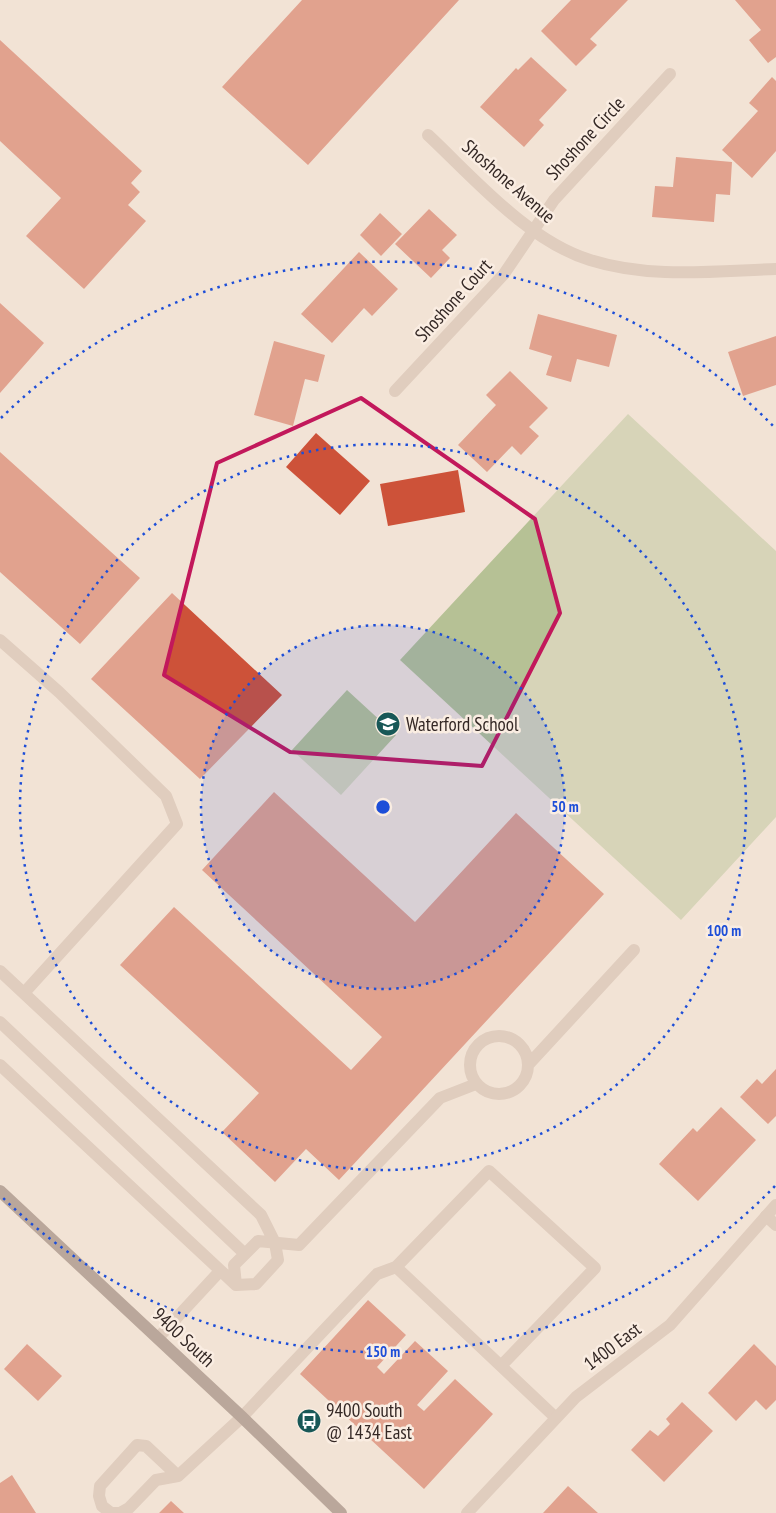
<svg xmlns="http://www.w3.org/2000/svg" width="776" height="1513" viewBox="0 0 776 1513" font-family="'PT Sans Narrow',sans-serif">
<rect width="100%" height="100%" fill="#f2e3d6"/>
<path fill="#b6c195" d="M628 414 776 551V817L681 920 400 660Z
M347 690 396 735 341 795 292 750Z"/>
<path fill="#cd5239" d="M302 0H459L308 165 222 87Z
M571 0H628L590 39 597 45 576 66 541 31Z
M735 0H776V57L768 63 749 40 761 30Z
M0 40 142 171 131 183 140 192 128 205 146 221 84 289 26 236 61 198 0 141Z
M531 57 567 90 539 120 544 125 524 147 480 107 516 68 518 70Z
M772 77 776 81V151L752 178 722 150 758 111 749 103Z
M676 157 732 162 730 195 716 194 714 222 652 217 655 186 673 187Z
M429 209 457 235 442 250 450 258 431 278 395 244Z
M380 213 402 234 381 256 360 235Z
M359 252 398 289 372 316 364 308 332 343 301 314Z
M0 303 44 343 0 393Z
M538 314 617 335 609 367 577 359 571 382 546 375 552 356 529 349Z
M776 336V385L743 396 728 352Z
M274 341 325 355 318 382 305 379 293 426 254 415Z
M510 371 548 408 529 427 539 436 521 455 512 446 487 472 458 445 496 405 486 395Z
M316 433 370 481 340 515 286 467Z
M0 452 140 578 80 644 0 572Z
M458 470 465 512 388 526 380 484Z
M172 593 282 695 200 779 91 679Z
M274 792 415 922 516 813 604 894 339 1180 306 1149 275 1182 222 1132 259 1093 120 965 174 907 351 1070 382 1037 202 870Z
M776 1069V1116L768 1124 740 1097 757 1079 762 1084Z
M721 1107 756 1140 698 1201 659 1164 693 1128 697 1132Z
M368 1300 406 1335 377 1367 384 1374 415 1341 448 1371 417 1405 424 1411 455 1379 493 1414 424 1489 300 1374Z
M27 1344 62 1376 38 1401 4 1369Z
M754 1344 776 1366V1400L766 1410 756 1400 736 1421 708 1393Z
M682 1402 713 1431 664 1482 631 1450 650 1430 658 1436 670 1424 666 1419Z
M12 1475 36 1513H0V1483Z
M568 1486 598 1513H543Z
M171 1501 184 1513H159Z"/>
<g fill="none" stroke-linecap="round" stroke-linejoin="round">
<path stroke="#cab1a2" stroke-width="12" d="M0 640 59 692 166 796 177 824 24 993
M0 971 261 1215 275 1243 278 1260 256 1284 236 1285 0 1065
M0 1022 245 1254
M470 1065a29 29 0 1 1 58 0a29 29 0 1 1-58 0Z
M529 1064 634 950
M766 1216 776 1225
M396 1267 489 1171 595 1268 501 1366
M236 1285 234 1265 258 1241 299 1245 440 1098 476 1084
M158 1338 220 1271
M178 1476 146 1446 137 1445 100 1486 99 1496 102 1506 111 1513H120L129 1508 156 1480 178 1476 242 1417 377 1274 396 1267 556 1418"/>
<path stroke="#cab1a2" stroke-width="12" d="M428 135C474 178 528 241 590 260 650 279 714 271 776 269
M395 391 504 274 554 200 670 74
M467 1513 576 1397 670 1325 776 1205"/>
<path stroke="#775e54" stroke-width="12" d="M0 1191 242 1417 341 1513"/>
</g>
<path d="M0 0H776V1513H0ZM361 398 535 519 560 613 482 766 290 752 164 675 217 463Z" fill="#f2e3d6" fill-opacity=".55" fill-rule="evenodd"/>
<path fill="none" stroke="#c2185b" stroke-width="4" stroke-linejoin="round" d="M361 398 535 519 560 613 482 766 290 752 164 675 217 463Z"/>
<circle cx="383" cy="807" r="182" fill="#1d4ed8" fill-opacity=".12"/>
<g fill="none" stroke="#1d4ed8" stroke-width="2.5" stroke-dasharray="2.5 5">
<circle cx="383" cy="807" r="182"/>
<circle cx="383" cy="807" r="363"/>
<path d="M775 1186A545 545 0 0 1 1 1196M1 418A545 545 0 0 1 775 428"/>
</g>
<defs>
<symbol id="school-disc" viewBox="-11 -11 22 22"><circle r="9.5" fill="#185857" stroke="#faede2"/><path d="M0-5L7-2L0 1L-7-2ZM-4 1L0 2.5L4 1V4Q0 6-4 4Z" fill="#fff"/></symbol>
<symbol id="bus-disc" viewBox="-11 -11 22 22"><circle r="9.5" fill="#185857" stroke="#faede2"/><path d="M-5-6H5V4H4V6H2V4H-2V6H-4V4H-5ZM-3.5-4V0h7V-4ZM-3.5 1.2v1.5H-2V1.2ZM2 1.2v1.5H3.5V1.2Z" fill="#fff"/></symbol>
</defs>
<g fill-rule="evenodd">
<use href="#school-disc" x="374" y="710" width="28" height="28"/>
<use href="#bus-disc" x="295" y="1407" width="28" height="28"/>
</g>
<g text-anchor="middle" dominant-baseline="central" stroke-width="5" stroke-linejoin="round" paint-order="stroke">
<g font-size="19" fill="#342825" stroke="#faede2">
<text transform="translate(585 138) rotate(-47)">Shoshone Circle</text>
<text transform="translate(509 181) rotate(41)">Shoshone Avenue</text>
<text transform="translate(453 300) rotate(-48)">Shoshone Court</text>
<text transform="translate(184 1337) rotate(43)">9400 South</text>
<text transform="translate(612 1346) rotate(-37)">1400 East</text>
</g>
<g font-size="19" fill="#342825" stroke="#faede2" text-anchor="start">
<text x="406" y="724">Waterford School</text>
<text x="326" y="1410">9400 South<tspan x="326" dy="22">@ 1434 East</tspan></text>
</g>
</g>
<circle cx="383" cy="807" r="8" fill="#1d4ed8" stroke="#faede2" stroke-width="2.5"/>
<g font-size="15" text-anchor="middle" font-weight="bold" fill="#1d4ed8" stroke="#faede2" stroke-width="5" stroke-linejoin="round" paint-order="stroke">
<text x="565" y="812">50 m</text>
<text x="724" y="936">100 m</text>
<text x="383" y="1357">150 m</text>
</g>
</svg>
